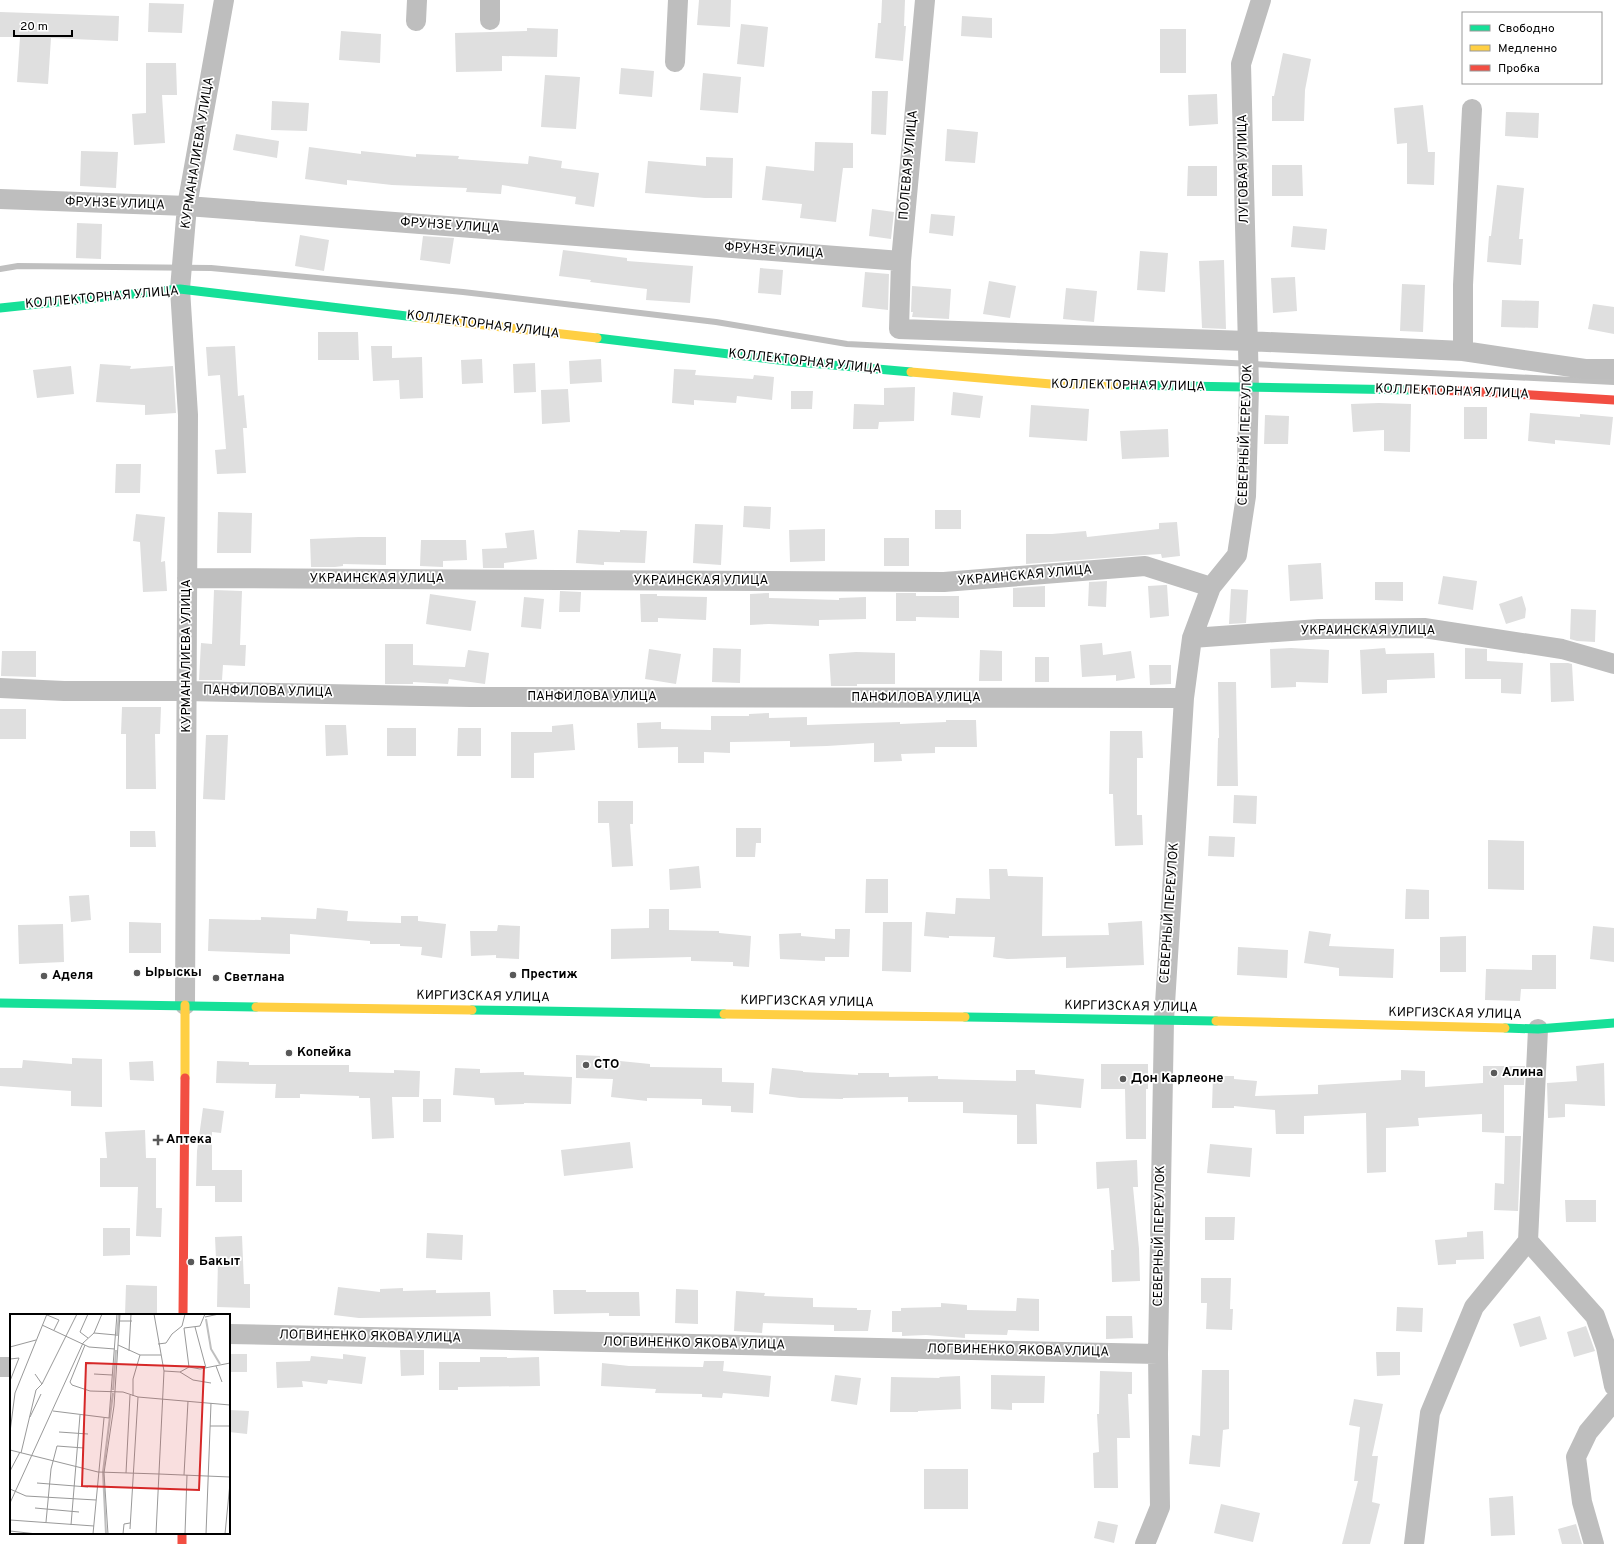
<svg xmlns="http://www.w3.org/2000/svg" width="1614" height="1544" viewBox="0 0 1614 1544" font-family="Overpass,sans-serif">
<rect width="100%" height="100%" fill="#fff"/>
<g fill="none" stroke-linecap="round" stroke-linejoin="round">
<path stroke="#bfbfbf" stroke-width="6" d="M0 269 18 266 211 268 463 292 716 322 847 344 1614 382"/>
</g>
<path fill="#dfdfdf" d="M699 0H731L730 27 697 25Z
M882 0H905L904 26H906L903 61 875 58 878 23H881Z
M149 3 184 4 182 33 148 32Z
M0 12 119 16 118 41 51 38 48 84 17 82 20 37H0Z
M962 16 992 18V38L961 36Z
M741 24 768 27 764 67 737 64Z
M527 28 558 29 557 57 502 56V71L456 72 455 33 527 31Z
M1160 29H1186V73H1160Z
M341 31 381 34 380 63 339 60Z
M1283 53 1311 59 1305 90 1304 121H1272V96H1274Z
M146 63H176L177 95H162L165 143 134 145 132 114 146 113Z
M621 68 654 71 652 97 619 94Z
M703 73 741 77 738 113 700 110Z
M545 75 580 77 576 129 541 127Z
M872 91H888L886 135 871 134Z
M1217 94 1218 124 1189 126 1188 95Z
M272 101 309 103 307 131 271 130Z
M1423 105 1428 152H1435L1434 185 1407 184V143L1397 144 1394 108Z
M1506 112 1539 113 1538 138 1505 136Z
M947 129 978 132 975 163 945 161Z
M236 134 279 141 277 158 233 150Z
M815 142 853 143V168H843L836 222 800 218 802 204 762 200 766 166 814 171Z
M309 147 361 154V151L416 157V154L459 156 458 159 528 164 529 156 562 161 561 168 599 173 594 207 575 204 576 197 502 185 501 194 466 192 467 188 392 185 347 180V185L305 179Z
M81 151 118 152 116 188 80 186Z
M706 157 733 158 732 198H705L645 193 648 161 706 166Z
M1272 165H1302L1303 196H1272Z
M1188 166H1217V196H1187Z
M1497 185 1524 188 1519 239H1523L1521 265 1487 262 1489 236H1491Z
M872 209 894 212 891 239 869 236Z
M931 214 955 216 953 236 929 233Z
M77 223 102 224 101 259 76 258Z
M1293 226 1327 229 1325 250 1291 247Z
M300 235 329 240 324 271 295 266Z
M423 236 454 238 450 264 420 260Z
M563 250 627 258V261L693 266 690 303 646 300 647 289 590 282 591 280 559 276Z
M1140 251 1168 253 1165 292 1137 290Z
M1224 260 1226 329 1202 328 1199 261Z
M760 268 783 270 781 295 758 293Z
M865 272 889 274 888 310 862 307Z
M1295 277 1297 311 1273 313 1271 278Z
M989 281 1016 286 1010 318 983 314Z
M1402 284 1425 285 1423 332 1400 331Z
M912 286 951 289 949 319 912 317 913 312H911Z
M1066 288 1097 291 1094 322 1063 319Z
M1502 300 1539 301 1538 328 1501 327Z
M1593 304 1614 307V334L1588 329Z
M318 332H358L359 360H318Z
M235 346 238 396 244 395 247 428H243L246 473 217 474 215 450 226 449 220 375 208 376 206 347Z
M371 346H392V358L422 357 423 398 400 399 399 380 373 381Z
M482 359 483 383 462 384 461 360Z
M601 359 602 382 570 384 569 361Z
M535 363 536 392 514 393 513 364Z
M100 364 131 366 130 369 173 366 176 413 145 415V405L96 402Z
M71 366 74 394 37 398 33 370Z
M674 369 696 370 695 375 753 379 754 375 774 377 772 400 737 396 736 403 694 400V405L672 403Z
M915 387 914 421 879 422 878 429H853L854 404 884 405V388Z
M568 389 570 422 542 424 541 390Z
M791 391H813L812 409H791Z
M953 392 983 396 980 418 951 415Z
M1379 403 1411 404 1410 452 1384 451V430L1353 432 1351 404Z
M1031 405 1089 409 1087 441 1029 437Z
M1464 407H1487V439H1464Z
M1530 413 1580 417V414L1613 417 1610 445 1555 440V444L1528 441Z
M1265 415 1289 416 1288 444H1264Z
M1168 429 1169 457 1122 459 1120 431Z
M116 464H141L140 493H115Z
M744 506 771 507 770 529 743 527Z
M935 510H961V529H935Z
M218 512 252 513 251 553H217Z
M136 514 165 517 161 562 165 561 167 591 143 592 140 542 133 541Z
M1177 522 1180 556 1162 558 1161 554 1144 555 1026 564V534H1052L1086 531 1087 537 1159 529V523Z
M695 524 723 525 721 565 693 563Z
M825 529V561L790 562 789 530Z
M534 530 537 559 504 563V568H483L482 549 507 548 505 533Z
M578 530 620 532V530L647 531 645 563 604 562V565L576 563Z
M359 537H386V565L343 564V566L335 567H311L310 539Z
M884 538H909V566H884Z
M421 540H466L467 560 443 561V567L420 566Z
M1321 563 1323 599 1290 601 1288 565Z
M1443 576 1477 581 1473 610 1438 604Z
M1107 581 1106 607 1088 606 1089 582Z
M1375 582H1403V601L1375 600Z
M1165 585H1167L1169 616 1150 618 1148 586Z
M1045 586V607H1013V588Z
M1231 589 1248 590 1246 623 1229 624Z
M214 590 242 591 240 645H246L245 666 223 665 222 680H199L201 643 212 644Z
M560 591 581 592 580 612H559Z
M769 593V598L839 600V598L866 597V619L819 620V626L769 624 750 625V594Z
M896 593H916V596H959V618L916 617V621H896Z
M430 594 476 601 471 631 426 624Z
M640 594H657V596L707 597 706 620 658 618V622H641Z
M1522 596 1526 609 1525 618 1506 624 1499 604Z
M524 597 544 599 541 629 521 627Z
M1571 609 1596 610 1595 642 1577 641 1570 639Z
M1102 643 1103 655 1131 651 1135 678 1116 681V675L1082 677 1080 645Z
M385 644H413V665L465 667 468 650 489 653 485 684 449 679 448 684 413 682V684H385Z
M713 648 741 649 740 683 712 682Z
M1291 648 1329 650 1328 683 1296 682V687L1271 688 1270 649Z
M1385 648 1386 654 1434 653 1435 678 1387 680V693L1362 694 1360 650Z
M1465 648 1487 649V661L1523 663 1521 694 1501 693V679H1465Z
M649 649 681 654 676 684 645 679Z
M980 650 1002 651V681H979Z
M2 651H36V677L1 676Z
M856 652 895 653V684H857V686H831L829 654Z
M1035 657H1049V682H1035Z
M1550 663H1568L1572 664 1574 701 1551 702Z
M1149 665H1171V684L1150 685Z
M1218 682H1236L1238 786H1217L1218 738H1219Z
M122 707H161L160 734H155L156 789H126V734H121Z
M0 709H26V739H0Z
M769 713V718L807 717V725L900 722V724L946 722V720H976L977 747H935V753L901 754 902 761 874 762V743L827 746 790 747V741L730 742V753L704 752V763H678V747L638 748 637 723 661 722V729L711 730V716H749V714Z
M573 724 575 750 534 753V778H511V732H552V726Z
M325 725H346L348 755 326 756Z
M387 728H416V756H387Z
M458 728H481V756H457Z
M1110 731H1142L1143 758H1137V815H1142L1143 845 1115 846 1113 794H1109Z
M206 735H228L225 800 203 799Z
M1234 795 1257 796 1256 824 1233 823Z
M598 801H633V824H630L633 866 612 867 609 823H598Z
M736 828H761V843H756L755 857H736Z
M130 831H155L156 847H130Z
M1209 836 1235 837 1234 857 1208 856Z
M1488 840 1524 841V890L1488 889Z
M699 866 701 888 670 890 669 869Z
M989 869H1007L1008 876 1043 877 1042 936 1109 935 1108 923 1142 921 1144 965 1066 968V957L1007 959 993 957 995 937 949 936V938L924 936 926 912 955 914 956 898 990 899Z
M866 879H888V913H865Z
M1406 889 1429 890V919H1405Z
M89 895 91 920 71 922 69 896Z
M317 908 348 911 347 921 401 923V916H418V921L446 924 442 958 421 955 422 947 400 946V944H370V941L290 934V954L208 951 209 919 261 920V917L316 919Z
M649 909H669V930L719 931V933L751 936 749 967 733 966V962L691 961V957L611 959V929L649 928Z
M129 922 161 923V953H129Z
M883 922H912L911 972 882 971Z
M63 924 64 962 19 964 18 925Z
M498 925 520 926 519 959 496 958V955L471 956 470 931H497Z
M1593 926 1614 928V962L1590 959Z
M835 929H850L849 957H825V961L780 959 779 934 801 933V936L835 939Z
M1309 931 1331 934 1329 946 1394 949 1393 978 1339 976V968L1304 963Z
M1466 936V972H1440V937Z
M1238 947 1288 950 1287 978 1237 975Z
M1532 955H1556V989H1521L1520 1001 1485 1000 1486 969 1532 970Z
M576 1055 600 1056V1059L650 1064V1067L722 1068V1082L754 1083 753 1113 731 1112V1106L702 1105V1099L647 1098V1101L611 1097 613 1079 576 1078Z
M72 1058 102 1059V1107L71 1106V1091L0 1086V1068H22L23 1060 72 1064Z
M153 1061 154 1081 130 1080 129 1062Z
M217 1061 249 1062V1065H349V1072L394 1073V1070L420 1071 419 1097H392L394 1138 372 1139 370 1098H359V1096L300 1094V1098H275L276 1084 216 1083Z
M1604 1063 1605 1106 1565 1104V1117L1548 1118 1547 1083 1577 1081 1576 1066Z
M1101 1064H1148V1089H1146V1139H1126L1125 1089H1101Z
M1483 1066H1525L1524 1085H1504V1133L1482 1132V1114L1418 1118 1419 1126 1386 1128V1172L1367 1173 1366 1113 1304 1116V1134H1276L1275 1110 1234 1106V1108H1212L1213 1076H1234V1079L1257 1081 1255 1096 1318 1094V1085L1401 1080V1070L1425 1071V1087L1483 1083Z
M455 1068 480 1069V1073L524 1072V1075L572 1077 571 1104 524 1103V1104L495 1105 494 1098 453 1095Z
M772 1068 803 1071V1072L858 1075V1073H889V1077L938 1076V1079L1016 1081V1070H1035V1074L1084 1079 1081 1108 1036 1104 1037 1144H1017V1115L963 1113V1102H908V1097L843 1098V1099L800 1098 769 1094Z
M423 1099H441V1122H423Z
M203 1108 224 1111 221 1133 212 1132V1170H242V1202H215V1186H196L197 1151Z
M145 1130 146 1158H156V1208H162L161 1237 136 1236 138 1187H100V1158H107L105 1132Z
M1505 1136H1521L1518 1211 1494 1210 1495 1183 1504 1184Z
M630 1142 633 1168 564 1176 561 1150Z
M1210 1144 1252 1148 1250 1177 1207 1173Z
M1137 1160 1138 1187H1133L1139 1249 1140 1281 1112 1282 1111 1250H1114L1109 1188 1097 1189 1096 1162Z
M1565 1200H1596V1222H1566Z
M1205 1217H1235L1234 1240H1205Z
M103 1228H130V1255L103 1256Z
M1483 1231 1484 1259 1456 1260V1264L1438 1265 1435 1240 1467 1237V1232Z
M427 1233 463 1235 462 1260 426 1258Z
M242 1236 244 1284H250V1308L217 1307 218 1259H216L215 1237Z
M1201 1278H1231L1230 1309H1233L1232 1330 1206 1329 1207 1303H1201Z
M126 1285 157 1286V1315H125Z
M338 1287 380 1292V1289L403 1288V1291L436 1290V1293L490 1292 491 1316 359 1318 334 1315Z
M676 1289 698 1290V1324L675 1323Z
M553 1290H586V1292H639L640 1316H609V1313L554 1314Z
M736 1291 765 1293 764 1296 813 1298V1307L857 1308V1310H871L868 1331H834V1325L763 1323 762 1333 734 1331Z
M1017 1298 1039 1299V1331L1008 1330 1007 1335 965 1334V1338L926 1335 902 1336V1332H892V1311H901V1308L941 1307V1303L967 1305V1310L1016 1311Z
M1397 1307 1423 1308 1422 1332 1396 1331Z
M1106 1316H1132L1133 1338 1106 1339Z
M1540 1316 1547 1339 1520 1347 1513 1324Z
M1586 1326 1595 1351 1574 1357 1567 1332Z
M400 1350H424V1375L401 1376Z
M1376 1352H1400V1375L1377 1376Z
M229 1354H247V1372H229Z
M343 1354 366 1357 362 1384 328 1380 327 1384 302 1381 303 1387 277 1388 276 1362 310 1361 311 1356 343 1359Z
M480 1357H507V1358L539 1357 540 1386 458 1387V1390H439V1362H480Z
M704 1361H724L723 1371 771 1376 769 1397 723 1393 722 1398 702 1397V1394L655 1393 656 1389 601 1386 602 1363 629 1366 703 1367Z
M1202 1370H1229V1429L1223 1430 1220 1467 1189 1464 1192 1435 1200 1436Z
M1100 1371 1132 1372V1394H1128L1130 1438H1117L1118 1488H1094L1093 1453 1099 1452 1097 1414H1099Z
M835 1375 861 1378 857 1405 831 1401Z
M991 1375 1045 1376 1044 1403H1012V1410L991 1409Z
M960 1376 961 1409 918 1411V1412H890L891 1377 940 1378 939 1377Z
M1354 1399 1383 1404 1372 1456H1378L1372 1502 1380 1504 1370 1544H1342L1358 1481H1354L1360 1427 1349 1425Z
M229 1410 249 1411 247 1434 229 1432Z
M924 1469H968V1509H924Z
M1513 1496 1515 1535 1491 1536 1489 1498Z
M1221 1504 1260 1513 1253 1542 1214 1533Z
M1098 1521 1118 1525 1114 1543 1094 1538Z
M1576 1524 1582 1544H1562L1558 1529Z"/>
<g fill="none" stroke-linecap="round" stroke-linejoin="round">
<path stroke="#bebebe" stroke-width="20" d="M925 0 901 261 899 329 1247 341 1463 351 1585 369H1614
M490 20V0
M416 21 417 0
M675 62 678 0
M0 199 187 206 901 261
M1463 351V285L1472 109
M187 578 944 582 1145 566 1211 587
M1192 638 1319 629 1424 628 1562 649 1614 664
M0 688 64 691H186L470 697 1184 698
M185 1005 188 415 180 289 187 206 224 0
M1538 1029 1528 1241 1595 1316 1606 1347 1614 1386
M229 1334 1158 1354
M0 1367H11
M1145 1544 1160 1507 1158 1354 1164 1020 1184 698 1192 638 1211 587 1237 555 1246 496 1249 388 1241 64 1261 0
M1414 1544 1430 1413 1474 1307 1528 1241
M1594 1544 1582 1502 1576 1457 1588 1432 1614 1401"/>
<path stroke="#16e098" stroke-width="9" d="M0 308 180 289 415 317
M597 338 787 361 911 372
M1122 385 1412 390
M0 1003 256 1007
M472 1010 724 1014
M965 1017 1216 1021
M1505 1028 1538 1029 1614 1023"/>
<path stroke="#ffcf43" stroke-width="9" d="M415 317 597 338
M911 372 1051 384 1122 385
M256 1007 472 1010
M724 1014 965 1017
M1216 1021 1505 1028
M185 1078V1005"/>
<path stroke="#f24e42" stroke-width="9" d="M1412 390 1466 391 1614 400
M183 1315 185 1078
M182 1533V1544"/>
</g>
<g fill="#595959" stroke="#fff" stroke-width="1.5">
<circle cx="137" cy="973" r="4"/>
<circle cx="513" cy="975" r="4"/>
<circle cx="44" cy="976" r="4"/>
<circle cx="216" cy="978" r="4"/>
<circle cx="289" cy="1053" r="4"/>
<circle cx="586" cy="1065" r="4"/>
<circle cx="1494" cy="1073" r="4"/>
<circle cx="1123" cy="1079" r="4"/>
<path d="M156 1134h4v4h4v4h-4v4h-4v-4h-4v-4h4z"/>
<circle cx="191" cy="1262" r="4"/>
</g>
<g text-anchor="middle" dominant-baseline="central" stroke-width="3.5" stroke-linejoin="round" paint-order="stroke">
<g font-size="13" fill="#000" stroke="#fff">
<text transform="translate(198 153) rotate(-81)">КУРМАНАЛИЕВА УЛИЦА</text>
<text transform="translate(909 165) rotate(-85)">ПОЛЕВАЯ УЛИЦА</text>
<text transform="translate(1244 169) rotate(-91)">ЛУГОВАЯ УЛИЦА</text>
<text transform="translate(115 204) rotate(2)">ФРУНЗЕ УЛИЦА</text>
<text transform="translate(450 226) rotate(4)">ФРУНЗЕ УЛИЦА</text>
<text transform="translate(774 251) rotate(4)">ФРУНЗЕ УЛИЦА</text>
<text transform="translate(102 298) rotate(-5)">КОЛЛЕКТОРНАЯ УЛИЦА</text>
<text transform="translate(483 325) rotate(7)">КОЛЛЕКТОРНАЯ УЛИЦА</text>
<text transform="translate(805 362) rotate(6)">КОЛЛЕКТОРНАЯ УЛИЦА</text>
<text transform="translate(1128 386) rotate(1)">КОЛЛЕКТОРНАЯ УЛИЦА</text>
<text transform="translate(1452 392) rotate(2)">КОЛЛЕКТОРНАЯ УЛИЦА</text>
<text transform="translate(1246 435) rotate(-88)">СЕВЕРНЫЙ ПЕРЕУЛОК</text>
<text transform="translate(1025 576) rotate(-5)">УКРАИНСКАЯ УЛИЦА</text>
<text x="377" y="579">УКРАИНСКАЯ УЛИЦА</text>
<text x="701" y="581">УКРАИНСКАЯ УЛИЦА</text>
<text x="1368" y="631">УКРАИНСКАЯ УЛИЦА</text>
<text transform="translate(187 656) rotate(-90)">КУРМАНАЛИЕВА УЛИЦА</text>
<text transform="translate(268 692) rotate(1)">ПАНФИЛОВА УЛИЦА</text>
<text x="592" y="697">ПАНФИЛОВА УЛИЦА</text>
<text x="916" y="698">ПАНФИЛОВА УЛИЦА</text>
<text transform="translate(1170 913) rotate(-86)">СЕВЕРНЫЙ ПЕРЕУЛОК</text>
<text transform="translate(483 997) rotate(1)">КИРГИЗСКАЯ УЛИЦА</text>
<text transform="translate(807 1002) rotate(1)">КИРГИЗСКАЯ УЛИЦА</text>
<text transform="translate(1131 1007) rotate(1)">КИРГИЗСКАЯ УЛИЦА</text>
<text transform="translate(1455 1014) rotate(1)">КИРГИЗСКАЯ УЛИЦА</text>
<text transform="translate(1160 1236) rotate(-89)">СЕВЕРНЫЙ ПЕРЕУЛОК</text>
<text transform="translate(370 1337) rotate(1)">ЛОГВИНЕНКО ЯКОВА УЛИЦА</text>
<text transform="translate(694 1344) rotate(1)">ЛОГВИНЕНКО ЯКОВА УЛИЦА</text>
<text transform="translate(1018 1351) rotate(1)">ЛОГВИНЕНКО ЯКОВА УЛИЦА</text>
</g>
<g font-size="13" font-weight="bold" fill="#000" stroke="#fff" text-anchor="start">
<text x="145" y="973">Ырыскы</text>
<text x="521" y="975">Престиж</text>
<text x="52" y="976">Аделя</text>
<text x="224" y="978">Светлана</text>
<text x="297" y="1053">Копейка</text>
<text x="594" y="1065">СТО</text>
<text x="1502" y="1073">Алина</text>
<text x="1131" y="1079">Дон Карлеоне</text>
<text x="166" y="1140">Аптека</text>
<text x="199" y="1262">Бакыт</text>
</g>
</g>
<g transform="translate(10 1314)">
<rect width="220" height="220" fill="#fff"/>
<path fill="none" stroke="#bfbfbf" stroke-width="2" d="M196 5 201 35 210 50M107 22 109 0M103 76 106 36M96 220 93 158 103 79"/>
<path fill="none" stroke="#999" stroke-width="1" d="M78 0 70 18 78 24M144 0 154 57 146 220M37 1 49 6 44 16M195 3 209 0M109 7H122M32 11 79 33 105 35M185 13 196 54M174 14 179 53M174 14 190 12 195 0M84 19 106 21M148 30 156 29 162 20 172 12 175 0M75 31 60 68 62 71 80 77 113 78 128 83 220 91M108 31 130 41H151M0 33 26 26M119 37 121 0M0 45 9 44 0 67M206 52 212 68M154 57 170 58 179 53 190 55 220 49M170 58 183 66 201 69M25 60 32 70M84 60 102 61M123 82V65L130 41M43 97 99 104 107 0M20 103 31 80M200 112H220M0 118 5 79 37 0M49 118 78 120M0 136 88 158 149 160M11 139 26 76 32 70 67 0M0 157 10 138M116 159 120 81M149 160 220 163M174 161 178 87M27 169 78 173M0 175 16 182 86 186M0 189 73 29 84 19 92 0M25 194 69 198M0 206 84 212M36 208 41 155 47 132 74 134M61 211 70 101M120 215 128 83M0 217 27 220M83 220 94 104M98 220 94 159 104 92 110 0M113 220 114 210 120 209M175 220 177 161M196 220 201 89M215 220 220 169"/>
<path fill="#d62828" fill-opacity="0.15" stroke="#d62828" stroke-width="2" d="M76 49 194 53 189 176 72 172Z"/>
<rect width="220" height="220" fill="none" stroke="#000" stroke-width="2"/>
</g>
<rect x="1462" y="12" width="140" height="72" fill="#ffffff" stroke="#999999"/>
<rect x="1470" y="25" width="20" height="6" fill="#16e098" stroke="#999999"/>
<text x="1498" y="32" font-size="12" fill="#000000">Свободно</text>
<rect x="1470" y="45" width="20" height="6" fill="#ffcf43" stroke="#999999"/>
<text x="1498" y="52" font-size="12" fill="#000000">Медленно</text>
<rect x="1470" y="65" width="20" height="6" fill="#f24e42" stroke="#999999"/>
<text x="1498" y="72" font-size="12" fill="#000000">Пробка</text>
<path d="M14 30v6h58v-6" fill="none" stroke="#000000" stroke-width="2"/>
<text x="20" y="30" font-size="12" fill="#000000" stroke="#ffffff" stroke-width="3" paint-order="stroke">20 m</text>
</svg>
